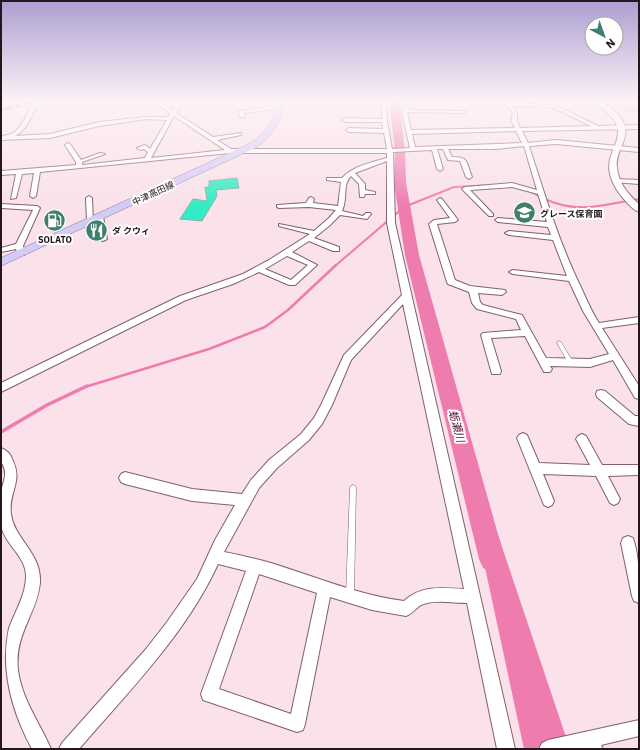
<svg xmlns="http://www.w3.org/2000/svg" width="640" height="750" viewBox="0 0 640 750" font-family="'IBM Plex Sans','Noto Sans JP',sans-serif">
<rect width="100%" height="100%" fill="#fae1ea"/>
<path fill="#ef7caf" d="M478 535H498L570 749H524Z"/>
<g fill="none" stroke-linecap="round" stroke-linejoin="round">
<path stroke="#ef7caf" stroke-width="1.5" d="M580 100 600 105
M605 106 639 112"/>
<path stroke="#ef7caf" stroke-width="2" d="M531 192C540 196 549 202 559 204 585 212 613 203 639 199
M335 266 404 207 454 187 511 184"/>
<path stroke="#ef7caf" stroke-width="2.5" d="M85 387 209 349 265 327 288 310 336 265"/>
<path stroke="#ef7caf" stroke-width="3.5" d="M1 432 47 405 87 386"/>
<path fill="#ef7caf" fill-rule="evenodd" d="M392 100H400V108L405 151 406 183 419 255 505 559 501 568 492 572 483 568 479 559 405 255 394 183 395 151 390 108Z"/>
</g>
<path fill="#33ecc4" stroke="#86b2a4" d="M237 178 239 188 216 190 217 196 202 221 180 219 193 199 207 201 205 187H209V181Z"/>
<g fill="none" stroke-linecap="round" stroke-linejoin="round">
<defs>
<path id="lane" d="M559 341 561 342 573 362V364H569L557 343Z
M353 485 355 486 356 488 354 595 353 598 350 599 347 598 346 595 350 488 351 486Z"/>
<path id="street" d="M37 100H42C30 113 31 127 15 136L50 134 99 122 146 117H168L171 114 151 100H157L172 111 178 100H183L176 113 213 137 241 133V135L217 140 231 149H387L384 133 349 132 346 130 349 128 383 129 382 122H345L342 120 345 118 382 119V100H386L387 121 392 149 410 148 402 112 410 100H416L408 110 464 111 466 112 464 113 407 112 411 130 515 128 511 121 513 113 502 100H507L509 103 555 105 598 126 639 125V129L522 131 528 143 556 140 639 148V152L556 144 529 146C544 192 557 236 577 279 584 293 590 309 599 323L639 317V323L602 328 639 386V399L635 398 613 360 590 367 550 366 552 369 550 372H544L525 336 491 338 501 371 500 374H492L481 335 483 333 521 330 516 319 477 309 472 303 469 292 448 284 447 282 429 224 434 220 450 218 437 200 440 198 442 199 458 220 455 222 437 224 455 280 470 286 505 290 506 292 502 295 478 293 480 302 483 305 522 315 546 358 590 359 609 354 583 311 569 281 513 274 509 272 513 270 567 276 553 240 509 235 505 233 509 231 551 235 548 227 498 222 495 220 498 218 547 222 538 194 512 187 470 190 493 214V216H489L462 189 465 187 512 183 537 190 524 146 496 149H448L452 157C469 157 466 162 472 177L469 179 466 177 460 161 448 160 443 149H437L443 169 440 171 437 169 432 150 393 152 395 223 515 749H497L467 603C453 603 434 599 421 605 416 608 412 614 406 616L372 610 330 597 305 724 303 730 297 732 203 700 201 694 246 571 218 564C186 634 129 691 79 749H59L62 743 146 649 167 622 197 579 215 540 235 505 192 501 125 484 121 482 119 478 121 474 125 472 192 489 242 494 251 480 269 460 301 434 314 418 322 403 344 355 402 295 387 223V161L355 173 365 184V190L375 192V194H365L364 197H360L359 184 351 176C342 185 348 199 342 211L363 216 366 213H370L371 214 367 219 340 215 329 226 314 238 339 247V251H333L309 241 292 252 317 265 295 285H289L259 272 233 284 186 300 1 392V383L180 296 243 274 269 260 310 234 279 226V224L314 231 329 218 336 210 309 207 279 208 277 207V205L306 203 309 198 311 197 314 199 313 203 338 206 341 182 327 180V178H342C353 166 372 162 387 158V153H230L40 172 36 196 33 198 30 196 34 173 22 174 16 198 11 199 16 174 1 175V171L76 165V162L65 145 68 143 70 144 81 160 100 153 105 154 82 162V165L145 158 148 152 144 149 140 150 137 148 145 145 150 149 167 120 146 119 99 126 50 138 1 140V136C25 135 22 114 37 100ZM511 106 552 107 591 126 520 128 517 121V113ZM174 116 225 150 151 158ZM516 131 522 143 415 147 412 134ZM287 256 308 265 291 280 265 269ZM403 304 464 589C440 588 422 585 404 601 358 595 316 577 271 563 256 559 240 555 224 552L259 488 277 468 309 440 322 424 332 405 351 360ZM259 574 317 593 291 714 219 689Z
M598 100H609L639 107V109Z
M274 106 283 108 244 113V118L240 117 239 111Z
M616 179 639 180V184L614 182 613 181Z
M89 196 92 198 93 221 90 223 87 221 86 198Z
M1 204 37 206 40 208 23 246 25 253 24 255H18L16 249 1 252V248L16 244 33 210 2 208Z
M100 215 103 217 107 239 103 241 99 239 97 217Z
M601 390 605 391 635 416H639V426L629 424 597 397 596 394 597 391Z
M523 433 527 435 539 463 590 465 576 439 578 436 582 434 586 436 602 465H639V475L608 476 620 499 618 503 614 505 610 503 596 476 543 474 554 501 552 505 548 507 544 505 517 438 519 435Z
M1 448C7 450 11 455 13 461 23 482 8 493 11 514 14 539 42 553 40 583 37 614 14 634 18 670 22 700 40 723 51 749H32C12 712 0 670 9 628 15 611 26 595 26 576 26 556 4 544 1 525 0 516 0 501 1 492 2 486 5 480 5 474 5 469 4 467 2 463 0 459 1 452 1 448Z
M628 536 633 538C640 559 639 581 639 603L634 601 632 596 621 543 623 538Z
M639 720V736L601 745 603 749H539L542 743 548 740Z"/>
<path id="secondary" d="M591 100C600 100 606 104 613 110 640 134 615 144 617 167 618 183 628 194 639 204V212C633 210 627 203 623 198 612 185 605 169 612 153 615 145 619 138 618 129 615 115 601 109 591 100Z"/>
<path id="primary" d="M278 100H285C281 120 274 135 257 147L1 266V258L251 143C267 132 274 119 278 100Z"/>
</defs>
<use href="#lane" stroke="#835f6d" stroke-width="1"/>
<use href="#street" stroke="#835f6d" stroke-width="2"/>
<use href="#secondary" stroke="#835f6d" stroke-width="2"/>
<use href="#primary" stroke="#8475a4" stroke-width="1"/>
<use href="#lane" fill="#fff" fill-rule="evenodd"/>
<use href="#street" fill="#fff" fill-rule="evenodd"/>
<use href="#secondary" fill="#fff" fill-rule="evenodd"/>
<use href="#primary" fill="#d4cbf5" fill-rule="evenodd"/>
<defs>
<path id="rail" d="M1 110 42 100"/>
</defs>
<use href="#rail" stroke="#3e2f34" stroke-width="2.5"/>
<use href="#rail" stroke="#fff" stroke-width="1.5" stroke-dasharray="5" stroke-linecap="butt"/>
</g>
<linearGradient id="sky" x2="0" y2="1"><stop stop-color="#ab9ed1"/><stop offset="0.49" stop-color="#fdf2f6"/><stop offset="1" stop-color="#fdf2f6" stop-opacity="0"/></linearGradient>
<rect width="640" height="206" fill="url(#sky)"/>
<defs>
<symbol id="school-disc" viewBox="-11 -11 22 22"><circle r="9.5" fill="#3f7f6d" stroke="#fff"/><path d="M0-5L7-2L0 1L-7-2ZM-4 1L0 2.5L4 1V4Q0 6-4 4Z" fill="#fff"/></symbol>
<symbol id="fuel-disc" viewBox="-11 -11 22 22"><circle r="9.5" fill="#3f7f6d" stroke="#fff"/><path d="M-5.5-6h7V0h2V4h1.3V-2.5L3-4.5l.8-.8L6-3V5H2.5V1h-1V6h-7ZM-4.2-4.7v3.2H.2V-4.7Z" fill="#fff"/></symbol>
<symbol id="restaurant-disc" viewBox="-11 -11 22 22"><circle r="9.5" fill="#3f7f6d" stroke="#fff"/><path d="M-5-6h1v4h1v-4h1v4h1v-4h1v5L-1.5 .5V6h-2V.5L-5-1ZM5-6V6H3V1.5H1.5Q1.5-4 5-6Z" fill="#fff"/></symbol>
</defs>
<g fill-rule="evenodd">
<use href="#school-disc" x="512" y="200" width="25" height="25"/>
<use href="#fuel-disc" x="42" y="208" width="25" height="25"/>
<use href="#restaurant-disc" x="84" y="218" width="25" height="25"/>
</g>
<g text-anchor="middle" dominant-baseline="central" stroke-width="4" stroke-linejoin="round" paint-order="stroke">
<g font-size="9" fill="#24161b" stroke="#fff">
<text transform="translate(153 193) rotate(-25)">中津高田線</text>
</g>
<g font-size="9" font-weight="bold" fill="#24161b" stroke="#fff" text-anchor="start">
<text x="540" y="213">グレース保育園</text>
<text x="112" y="230">ダ クウィ</text>
<text x="55" y="239" text-anchor="middle">SOLATO</text>
</g>
<g font-size="11" font-style="italic" fill="#510930" stroke="#fff">
<text transform="translate(457 426) rotate(75)">蛎瀬川</text>
</g>
</g>
<rect width="640" height="750" fill="none" stroke="#24161b" stroke-width="4"/>
<g transform="translate(604 36) rotate(139)"><circle r="19" fill="#ffffff" stroke="#a7a2a4"/>
<path d="M0-3L7 15L0 10L-7 15Z" fill="#3f7f6d"/>
<text y="-6" font-size="11" font-weight="bold" text-anchor="middle" fill="#24161b">N</text>
</g>
</svg>
